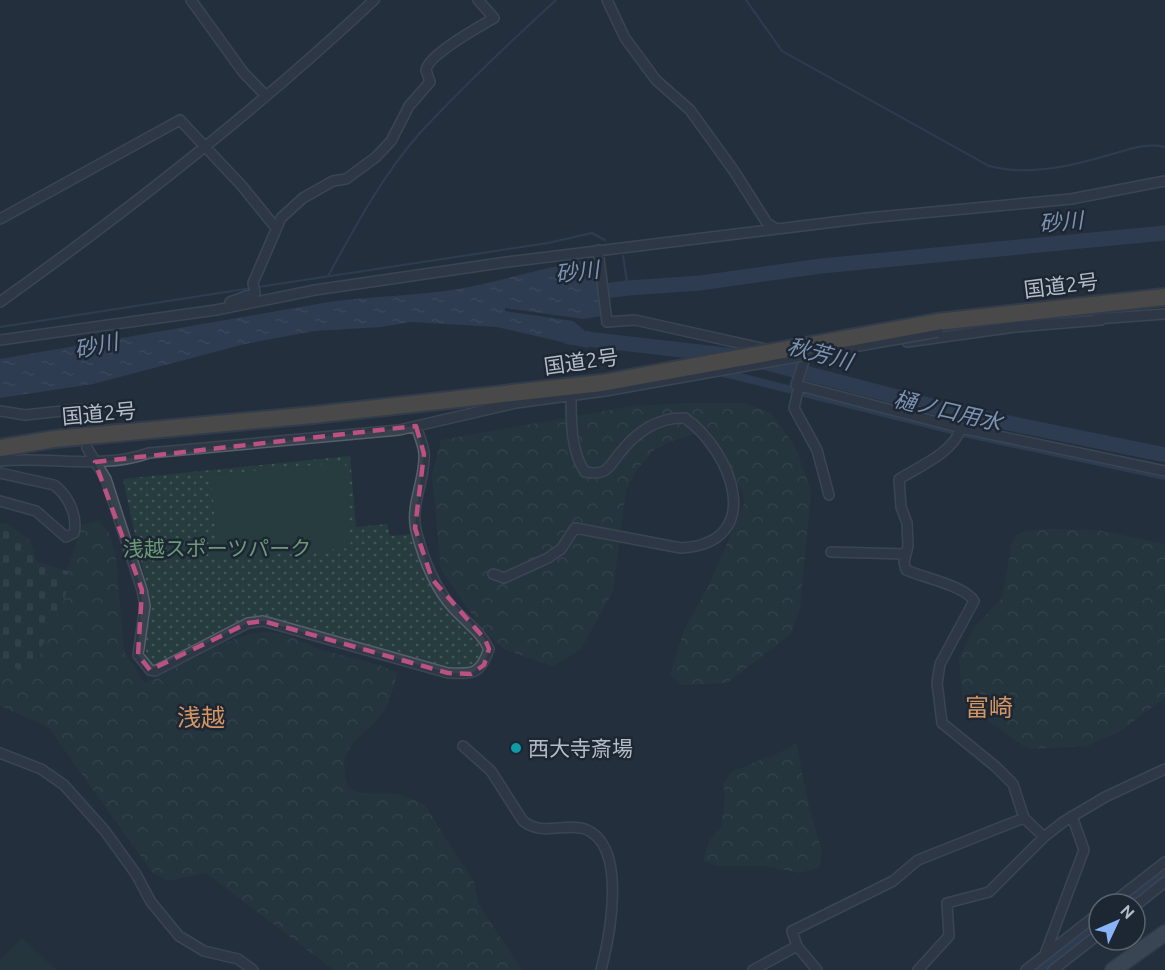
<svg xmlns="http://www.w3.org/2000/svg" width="1165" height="970" viewBox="0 0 1165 970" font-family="Ubuntu,'Noto Sans JP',sans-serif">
<defs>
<pattern id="grass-dots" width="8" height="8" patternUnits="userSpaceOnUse" patternTransform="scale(1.5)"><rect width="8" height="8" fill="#263c3f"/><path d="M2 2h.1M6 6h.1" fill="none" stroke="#435659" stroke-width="1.8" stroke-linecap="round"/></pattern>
<pattern id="forest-crowns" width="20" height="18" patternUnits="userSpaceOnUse" patternTransform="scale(1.5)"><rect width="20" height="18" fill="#263c3f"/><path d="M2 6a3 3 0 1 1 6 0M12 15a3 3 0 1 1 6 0" fill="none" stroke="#435659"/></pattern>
<pattern id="cemetery-stones" width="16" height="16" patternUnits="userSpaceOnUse" patternTransform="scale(1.5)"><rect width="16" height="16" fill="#263c3f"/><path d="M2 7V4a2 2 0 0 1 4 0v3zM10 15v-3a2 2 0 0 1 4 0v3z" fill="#435659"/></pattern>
<pattern id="water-ripples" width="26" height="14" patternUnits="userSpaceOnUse" patternTransform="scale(1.5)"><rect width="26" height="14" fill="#394c67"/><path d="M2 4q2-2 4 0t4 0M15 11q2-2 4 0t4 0" fill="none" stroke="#53647b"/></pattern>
</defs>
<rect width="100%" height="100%" fill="#242f3e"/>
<path fill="url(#grass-dots)" d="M350 456 356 527 387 524 390 536 411 534C418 556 425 578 439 598 452 617 518 661 461 670L256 616 157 668 151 665C138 646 151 621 149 599L123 479Z"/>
<path fill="url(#forest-crowns)" d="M689 403H744L771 413 795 446 811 491 800 608 791 634 727 683 681 685 670 675 684 630 710 583 745 501 725 455 709 429 669 442 653 451 638 468 626 490 613 591 581 649 553 666 505 650 482 629 441 570 432 475 441 440 633 406Z
M99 521 110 534 116 560 124 651 145 683C176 668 238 629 272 632 289 634 303 643 319 649 346 657 372 661 398 673 394 684 391 699 385 709 366 741 333 740 348 788L360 793 399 794 424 804 474 882 479 905 522 970H334L206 873 168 881 152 872 48 727 0 706V656L38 658 82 525Z
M1047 529 1097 530 1165 544V698L1120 731 1087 746 1028 749 963 703 959 659 974 627 1002 598 1013 538 1023 531Z
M796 743 809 807 822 852 819 867 800 873 765 866H717L703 861 709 840 721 828 725 797 723 784 731 772 783 751Z"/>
<path fill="url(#cemetery-stones)" d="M6 523 30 540 36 561 67 571 70 579 64 600 30 672 0 663V524Z"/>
<path fill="#263c3f" d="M345 462 351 548 218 559 211 475Z
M22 938 56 970H0V960Z"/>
<path fill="url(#water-ripples)" d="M594 260 602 316 583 319 505 308V311L573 321 585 331H590L588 348 497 327 411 322 381 327 314 331 245 344 93 384 0 398V359L329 302C372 296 416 296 458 289 504 281 548 265 594 260Z"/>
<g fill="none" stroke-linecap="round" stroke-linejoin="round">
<path stroke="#394c67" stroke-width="2" d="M746 0 782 51 989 166C1026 176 1069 167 1105 156 1125 151 1144 142 1165 147
M623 256 628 288
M328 276C355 227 382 176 419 134 462 87 509 43 556 0
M258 287 548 243 592 233 605 240
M0 327 252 288"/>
<path stroke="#394c67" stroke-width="8" d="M724 373 964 433 1165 476"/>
<path stroke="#394c67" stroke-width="15" d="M589 293 628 288 700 283 821 266 1165 233
M569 337 735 356
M759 361 959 413 1165 455
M1125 904 1165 873
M1042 970 1099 925"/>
<defs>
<path id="street" d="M191 0 243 72 266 96
M607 0 625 38 656 80 690 110 734 171 767 223 775 228
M0 219 180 120 242 186 276 228
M598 250 607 322 635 320 766 349
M0 302C130 209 257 110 374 0
M230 302 255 293 253 283 281 218 303 198 333 181 346 179 376 157 391 141 409 106 430 82 426 70C429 54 479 27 494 18L478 0
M1096 319 1165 314
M0 340 216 310 315 290 507 262 867 218 1071 199 1165 181
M907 342 1015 327 1101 320
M805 358 796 385 961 428 1165 471
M799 386 794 408 817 450 829 495
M0 411 25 415 81 409 83 419
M961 428C953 453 920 466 899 479L901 507 907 523 908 546 904 562 906 570C925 578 965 586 974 601L940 664 937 683 942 723 996 767 1013 784 1024 818 1044 837
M87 448 106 479 142 590 145 606 138 655 150 670 155 671 248 623 263 621 448 673C473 674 480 675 489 649 481 632 466 622 453 608 434 587 423 558 416 530 410 504 426 479 424 453 423 444 419 435 416 426
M0 461C49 456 101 470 149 453L399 430 516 403 605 391
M0 473 54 485C68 495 78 516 74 533L66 537 36 511 0 501
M831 552 906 554
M493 574 504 578 548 558 561 549 575 528 681 548C767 543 732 451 685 418 657 417 636 432 619 454 614 460 611 467 604 471 598 474 591 473 585 472 571 452 571 421 571 397
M463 746 491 771 523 821C544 837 564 822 585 829 628 845 610 936 601 970
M0 753 41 769 64 785 105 831 136 874 151 902 179 936 204 951 238 959 253 970
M1111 904 1165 862
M1135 906 1165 882
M1045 954 1084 850 1072 816
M753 970 797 946
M817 970 797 946 792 931 893 881 918 860 1024 818
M918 970 949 936 947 903 989 892 1044 837 1063 822 1105 797 1165 769
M1026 970 1099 913
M1053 970 1099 934"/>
<path id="primary" d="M1113 970 1165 933"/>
<path id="highway" d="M937 322 1165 297
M0 448 54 439 313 415 602 383"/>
</defs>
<use href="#street" stroke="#565f6c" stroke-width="12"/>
<use href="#primary" stroke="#414a57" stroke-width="18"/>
<use href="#highway" stroke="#434c59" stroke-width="20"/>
<use href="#street" stroke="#38414e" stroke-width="9"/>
<use href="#primary" stroke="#56606e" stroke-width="15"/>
<use href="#highway" stroke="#746855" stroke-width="16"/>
<defs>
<path id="street-bridge" d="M605 391 938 332"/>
<path id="highway-bridge" d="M602 383 937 322"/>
</defs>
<use href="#street-bridge" stroke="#565f6c" stroke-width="12" stroke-linecap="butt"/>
<use href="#highway-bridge" stroke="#434c59" stroke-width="20" stroke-linecap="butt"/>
<use href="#street-bridge" stroke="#38414e" stroke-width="9"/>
<use href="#highway-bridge" stroke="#746855" stroke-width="16"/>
</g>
<path d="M0 0H1165V970H0ZM416 426 424 454 415 528 432 579 485 639 489 649 484 665 471 674 448 673 263 621 248 623 150 670 138 655 142 590 95 462Z" fill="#242f3e" fill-opacity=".55" fill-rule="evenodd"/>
<path fill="none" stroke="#bd5182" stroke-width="4.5" stroke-dasharray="12 8" stroke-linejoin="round" d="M416 426 424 454 415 528 432 579 485 639 489 649 484 665 471 674 448 673 263 621 248 623 150 670 138 655 142 590 95 462Z"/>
<circle fill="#0f9aa8" stroke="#1d2633" stroke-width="2" cx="516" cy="748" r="6"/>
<g text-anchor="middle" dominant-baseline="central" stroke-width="5" stroke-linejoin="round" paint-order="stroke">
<g font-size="21" fill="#b4bcc9" stroke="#1d2633">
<text transform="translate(1061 285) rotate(-7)">国道2号</text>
<text transform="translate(581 361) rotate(-8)">国道2号</text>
<text transform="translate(99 413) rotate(-5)">国道2号</text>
</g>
<g font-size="21" fill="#6b9a76" stroke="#1d2633">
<text x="217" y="548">浅越スポーツパーク</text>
</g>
<g font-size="21" fill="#b4bcc9" stroke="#1d2633" text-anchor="start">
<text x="528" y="748">西大寺斎場</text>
</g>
<g font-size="22" font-style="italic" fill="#7c92b1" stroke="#1d2633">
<text transform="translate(1061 221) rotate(-5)">砂川</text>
<text transform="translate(577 271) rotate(-7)">砂川</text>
<text transform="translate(96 345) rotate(-12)">砂川</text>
<text transform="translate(820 353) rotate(15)">秋芳川</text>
<text transform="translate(948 410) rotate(13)">樋ノ口用水</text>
</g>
<g font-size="24" fill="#d59563" stroke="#1d2633">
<text x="989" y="707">富崎</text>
<text x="201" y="717">浅越</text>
</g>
</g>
<g transform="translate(1117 922) rotate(46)"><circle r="28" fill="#1d2633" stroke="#59626f" stroke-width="1.5"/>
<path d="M0-4.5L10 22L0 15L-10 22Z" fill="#8ab4f8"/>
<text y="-9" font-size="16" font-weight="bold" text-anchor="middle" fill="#b4bcc9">N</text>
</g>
</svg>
